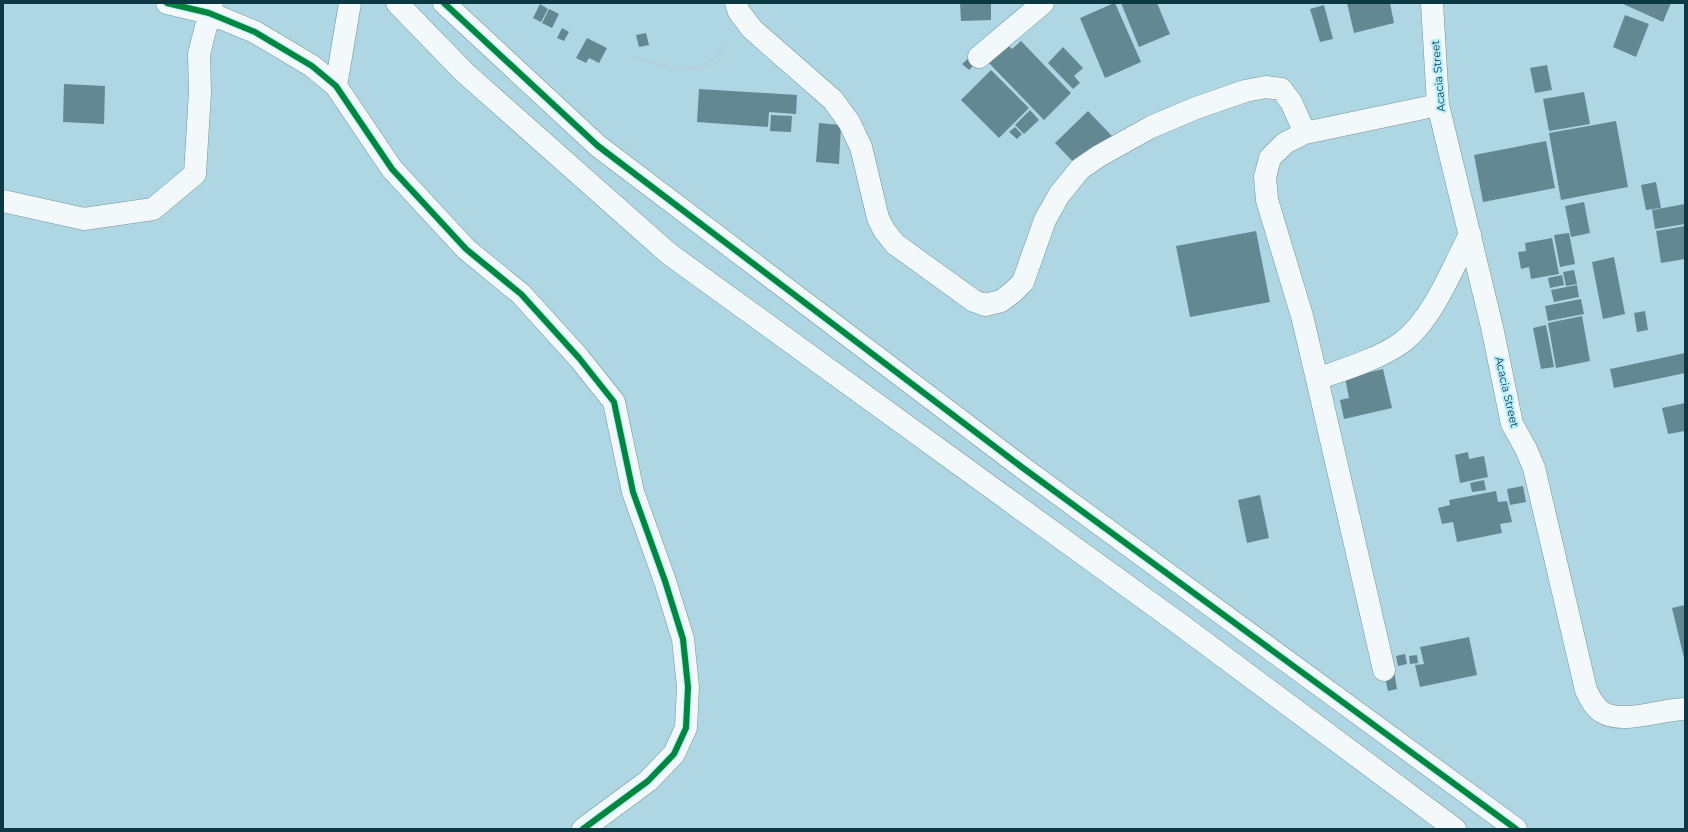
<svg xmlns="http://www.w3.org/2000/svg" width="1688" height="832" viewBox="0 0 1688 832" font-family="Montserrat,sans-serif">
<rect width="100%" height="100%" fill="#aed7e3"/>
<path fill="#648891" d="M960 3H991V20L961 21Z
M1114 3H1115L1141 62 1105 78 1080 18Z
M1121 3H1157L1170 34 1139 47Z
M1347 3H1390L1394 23 1354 33Z
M1621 3H1671L1663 22Z
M540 4 548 9 541 22 533 18Z
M1324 5 1333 39 1320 42 1310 9Z
M549 9 559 14 552 28 542 23Z
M1625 15 1649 24 1636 57 1613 47Z
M562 28 569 32 564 41 557 38Z
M646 33 649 45 639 47 636 35Z
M587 38 607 48 599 63 589 58 586 63 576 58Z
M1021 41 1071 93 1044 120 986 60 1005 42 1012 49Z
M1063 47 1083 68 1074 76 1080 83 1073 89 1048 63Z
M973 54 979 60 969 70 962 64Z
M1547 65 1552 90 1535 93 1530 68Z
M991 70 1029 108 999 138 961 100Z
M64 84 105 86 104 124 63 122Z
M699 89 797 95 796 114 769 112 768 127 697 122Z
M1584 92 1590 124 1549 131 1543 99Z
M1030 110 1039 120 1024 134 1015 125Z
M1088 111 1113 137 1080 169 1055 143Z
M771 115 792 116 791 132 770 131Z
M1616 121 1628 187 1561 200 1549 133Z
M819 123 841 125 839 164 816 162Z
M1015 127 1022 134 1017 139 1009 132Z
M1546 141 1555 188 1483 202 1474 155Z
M1656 182 1661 208 1646 210 1641 185Z
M1584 202 1590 233 1571 237 1565 206Z
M1685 204V224L1655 229 1652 210Z
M1685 226V259L1661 263 1656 231Z
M1256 231 1270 302 1190 317 1176 246Z
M1569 233 1575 264 1560 267 1554 235Z
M1552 238 1559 274 1531 279 1529 267 1521 269 1518 252 1526 251 1525 243Z
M1614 257 1625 314 1603 319 1592 262Z
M1574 270 1577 284 1566 286 1563 272Z
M1562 275 1564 285 1550 288 1548 278Z
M1577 285 1579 297 1554 302 1551 290Z
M1581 299 1584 314 1548 321 1545 306Z
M1645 311 1648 330 1637 332 1634 313Z
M1582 316 1590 361 1556 368 1548 323Z
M1546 325 1554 367 1541 369 1533 328Z
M1685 353V373L1614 388 1610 369Z
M1383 369 1392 408 1344 419 1340 400 1349 398 1345 378Z
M1685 403V431L1668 434 1662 408Z
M1468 452 1469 459 1484 456 1488 477 1460 483 1455 455Z
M1484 480 1486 490 1472 492 1470 483Z
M1523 486 1526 502 1510 505 1507 489Z
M1496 491 1498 502 1507 501 1512 522 1500 524 1502 533 1457 542 1453 522 1442 524 1438 508 1450 505 1449 500Z
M1260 495 1269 538 1247 543 1238 500Z
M1685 605V658H1684L1672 608Z
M1469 637 1477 675 1420 687 1415 665 1424 664 1420 647Z
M1405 654 1407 664 1398 666 1396 656Z
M1417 655 1418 663 1410 664 1409 656Z
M1394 671 1397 689 1388 691 1384 673Z"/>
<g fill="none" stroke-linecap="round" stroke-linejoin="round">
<defs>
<path id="minor" d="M167 3 209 13 255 32 312 66 336 86 392 169 466 249 521 294 579 358 614 402 633 492 665 581 683 639 688 687 686 728 674 754 648 781 583 829
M397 3 465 73 668 253 1181 625 1455 829
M444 3 598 146 1023 468 1516 829
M736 3 739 12 752 29 833 100 849 122 861 147 878 218 884 230 895 244 974 301 985 305 1001 301 1013 292 1023 282 1045 220 1059 195 1080 169 1099 156 1151 127 1196 108 1245 91 1266 87 1281 89 1291 102 1305 133
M1432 3 1438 105 1492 327 1512 424 1526 449 1534 468 1586 690C1590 698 1594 707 1602 712 1622 725 1662 709 1685 709
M979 57 1043 3
M336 86 350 3
M3 201 84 219 153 209 195 174 200 92 199 54 212 3
M1317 379C1342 370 1381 358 1401 343 1432 321 1453 267 1470 234
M1384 670 1317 379 1302 316 1267 200 1265 177 1270 158 1285 143 1305 133 1438 105"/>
</defs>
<use href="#minor" stroke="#72949d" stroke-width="23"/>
<path stroke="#becbcf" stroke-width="2.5" stroke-dasharray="3 3" stroke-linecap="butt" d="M635 58C672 69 708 82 728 39"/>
<use href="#minor" stroke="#f3f9fb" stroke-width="22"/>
<defs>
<path id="cycleway" d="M167 3 209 13 255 32 312 66 336 86 392 169 466 249 521 294 579 358 614 402 633 492 665 581 683 639 688 687 686 728 674 754 648 781 583 829
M444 3 598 146 1023 468 1516 829"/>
</defs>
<use href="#cycleway" stroke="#b7eefe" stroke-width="8"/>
<use href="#cycleway" stroke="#00873e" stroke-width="6"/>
</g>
<g text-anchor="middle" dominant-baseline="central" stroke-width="4" stroke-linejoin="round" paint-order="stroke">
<g font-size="11" fill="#0b3843" stroke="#b7eefe">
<text transform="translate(1438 76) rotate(-95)">Acacia Street</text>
<text transform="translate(1507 392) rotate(77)">Acacia Street</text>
</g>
</g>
<rect width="1688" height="832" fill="none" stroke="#0b3843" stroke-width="8"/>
</svg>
